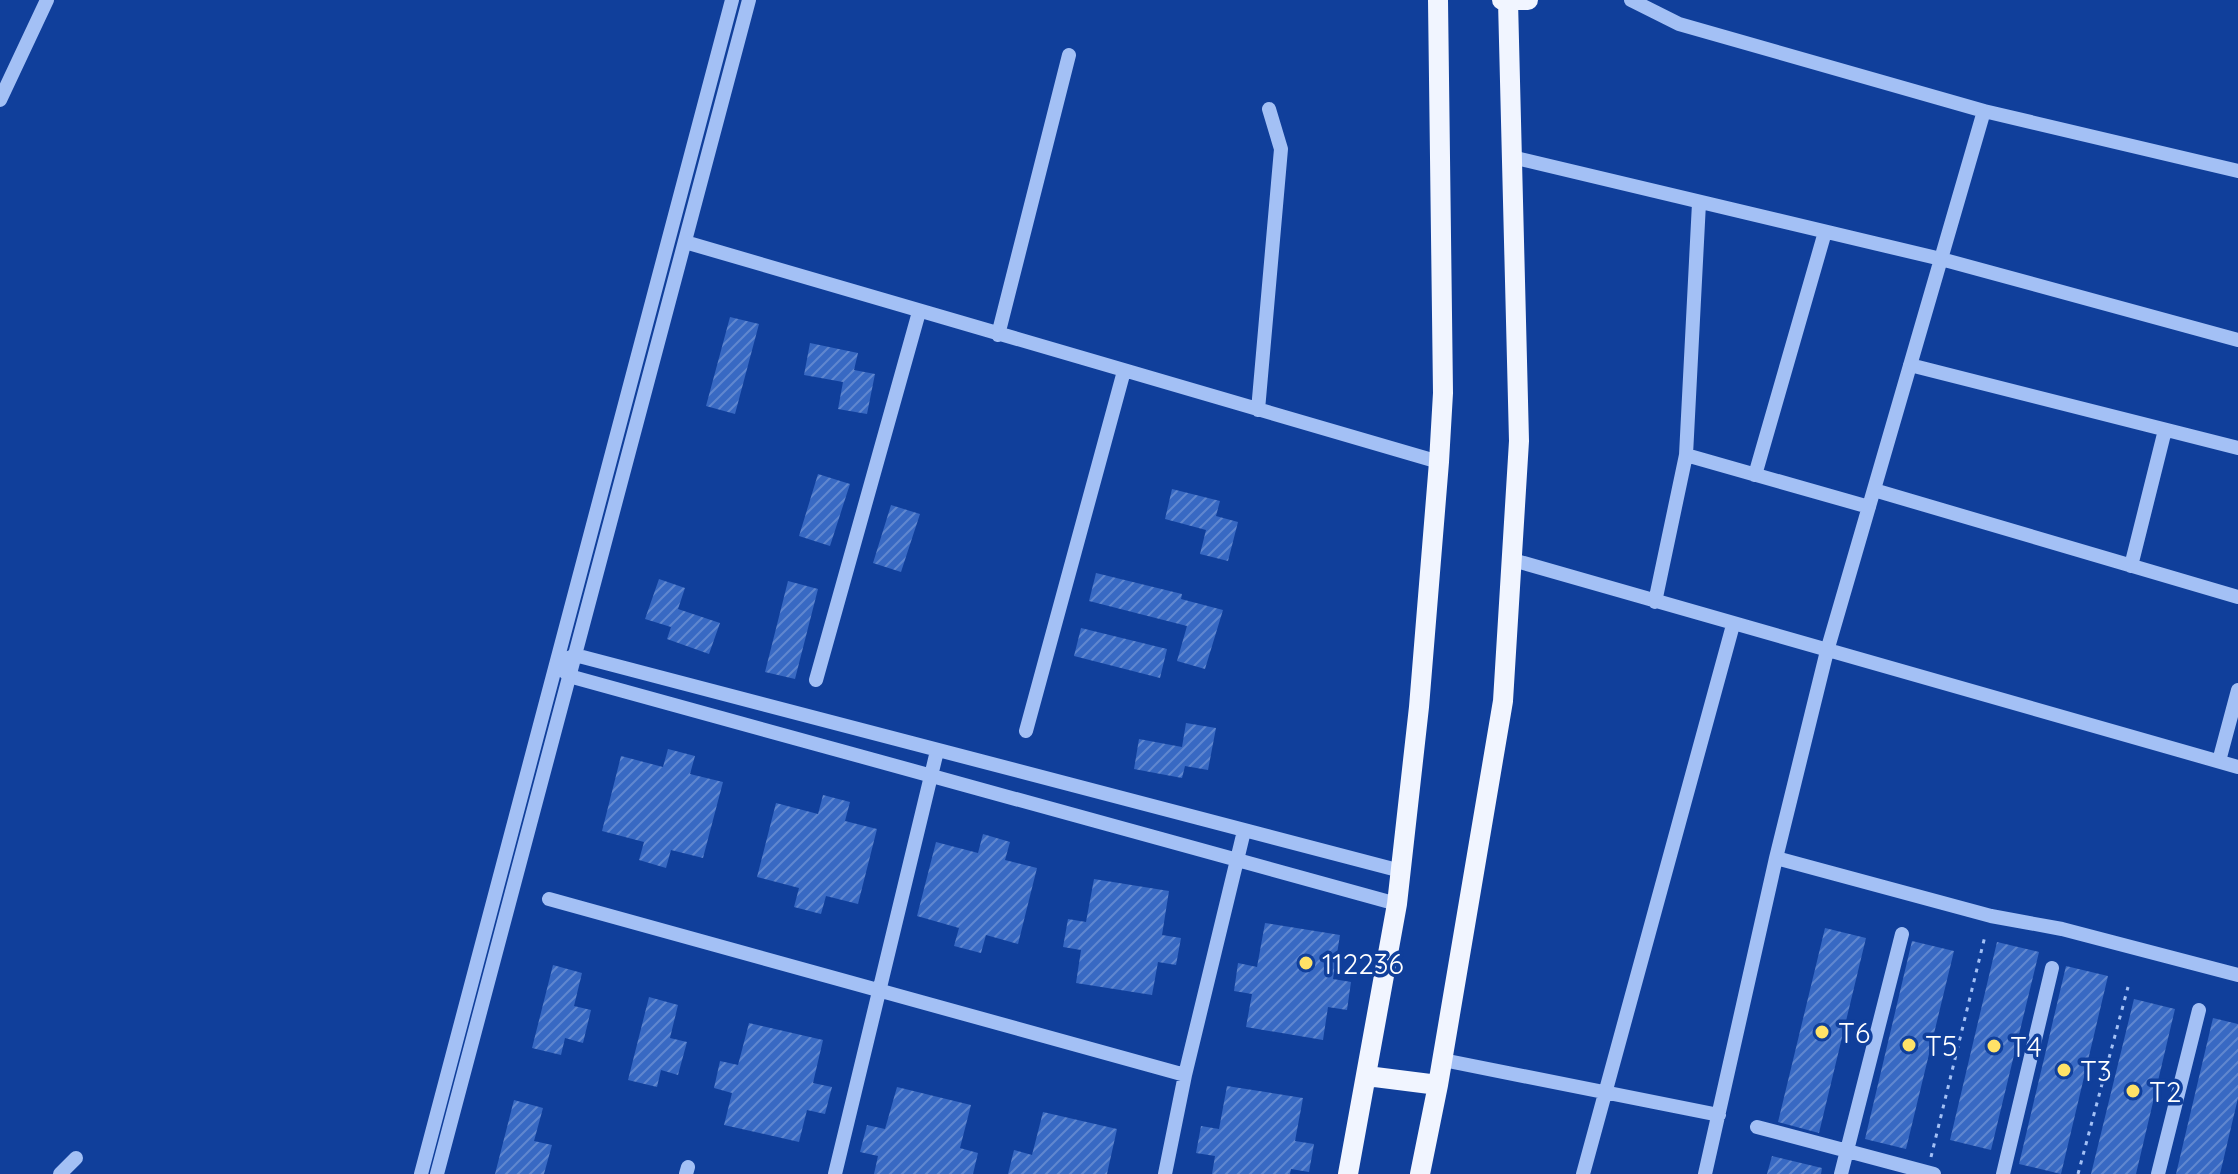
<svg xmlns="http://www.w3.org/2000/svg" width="2238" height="1174" viewBox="0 0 2238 1174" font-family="Quicksand,sans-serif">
<defs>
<pattern id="building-hatch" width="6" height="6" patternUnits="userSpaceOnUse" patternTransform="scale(2)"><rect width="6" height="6" fill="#3869c3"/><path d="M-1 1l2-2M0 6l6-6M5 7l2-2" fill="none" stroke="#6087cf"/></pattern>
</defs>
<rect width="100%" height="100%" fill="#103f9b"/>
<path fill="url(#building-hatch)" d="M730 317 759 324 735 414 706 406Z
M810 343 858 353 854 370 875 374 867 414 838 409 843 382 804 375Z
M818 474 850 484 830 546 799 536Z
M1172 489 1220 501 1216 516 1238 522 1228 561 1200 554 1206 530 1165 519Z
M891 505 920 514 901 572 873 563Z
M1096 573 1182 594 1181 599 1223 610 1205 669 1177 661 1187 626 1089 601Z
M659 579 685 588 678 609 720 623 709 654 667 639 671 627 645 619Z
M788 581 818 589 795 679 765 672Z
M1081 628 1167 649 1160 678 1074 656Z
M1186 723 1216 728 1208 770 1185 766 1182 778 1134 769 1139 739 1182 747Z
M668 749 695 756 690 774 723 782 703 858 671 850 666 868 639 860 644 842 602 831 621 756 663 767Z
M823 795 850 802 845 821 877 829 858 904 826 896 821 914 794 907 799 888 757 877 776 803 818 814Z
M983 834 1010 842 1005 860 1037 868 1018 944 986 935 981 953 954 946 959 928 917 916 936 842 978 853Z
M1094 879 1169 891 1162 935 1181 938 1176 965 1158 962 1152 995 1076 983 1081 950 1063 947 1068 919 1086 922Z
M1265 923 1340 935 1333 979 1351 982 1347 1010 1328 1007 1323 1040 1246 1027 1252 994 1234 991 1238 963 1257 967Z
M1825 928 1866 938 1819 1133 1778 1122Z
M1912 941 1954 951 1906 1149 1865 1139Z
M1997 942 2039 952 1991 1150 1950 1140Z
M553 965 582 973 574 1006 591 1010 583 1043 565 1038 561 1055 532 1048Z
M2066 966 2108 976 2061 1174 2019 1164Z
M649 997 678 1005 670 1038 687 1042 678 1075 661 1070 657 1087 628 1080Z
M2134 999 2175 1009 2136 1174H2091Z
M2213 1018 2238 1024V1098L2220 1174H2176Z
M749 1023 823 1040 813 1083 832 1087 825 1114 807 1110 799 1142 724 1125 732 1093 714 1088 720 1061 738 1065Z
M1227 1086 1303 1098 1295 1141 1314 1144 1309 1172 1291 1169 1290 1174H1212L1215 1156 1196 1153 1201 1126 1219 1129Z
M897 1087 971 1105 960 1148 978 1153 973 1174H874L878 1156 860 1152 867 1125 885 1129Z
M514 1100 543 1108 534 1141 552 1145 544 1174H495Z
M1043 1112 1117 1129 1107 1174H1008L1014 1150 1032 1155Z
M1772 1156 1822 1168 1821 1174H1767Z"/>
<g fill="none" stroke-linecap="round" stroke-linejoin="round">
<path stroke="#a3c0f5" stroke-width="3" stroke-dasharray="4 6" stroke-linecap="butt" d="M1931 1157 1985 936
M2078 1174 2128 987"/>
<path stroke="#a3c0f5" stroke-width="14" d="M1631 0 1679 24 1984 111 2238 171
M0 100 47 0
M1512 157 1941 259 2238 340
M685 242 1439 462
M998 335 1069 55
M1910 365 2238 448
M1258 410 1281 149 1269 109
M1686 455 1869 507
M1755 475 1825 232
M1874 490 2238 597
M1513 560 2238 767
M2131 566 2165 430
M1655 602 1686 455 1699 203
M816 680 919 312
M1026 731 1124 371
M2219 761 2238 690
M1776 858 1991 916 2062 929 2238 975
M549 899 1185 1075
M1397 904 569 676 557 664 575 655 1401 871
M1443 1060 1719 1115
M1757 1127 1934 1174
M60 1174 76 1158
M421 1174 732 0
M437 1174 749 0
M686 1174 688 1167
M835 1174 937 751
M1165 1174 1185 1075 1244 831
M1583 1174 1733 625
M1705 1174 1776 858 1827 651 1984 111
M1841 1174 1902 934
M2003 1174 2052 968
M2158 1174 2199 1010"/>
<path stroke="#f1f5ff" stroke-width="20" d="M1502 0H1528
M1367 1076 1438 1085
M1348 1174 1397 904 1419 707 1439 462 1443 393 1438 0
M1420 1174 1438 1085 1503 701 1519 441 1508 1"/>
</g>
<g fill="#ffe267" stroke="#103f9b" stroke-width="3">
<circle cx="1306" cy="963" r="8"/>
<circle cx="1822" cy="1032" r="8"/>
<circle cx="1909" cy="1045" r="8"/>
<circle cx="1994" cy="1046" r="8"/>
<circle cx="2064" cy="1070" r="8"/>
<circle cx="2133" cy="1091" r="8"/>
</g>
<g text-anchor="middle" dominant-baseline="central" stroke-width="7" stroke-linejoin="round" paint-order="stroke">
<g font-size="28" fill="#fff" stroke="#103f9b" text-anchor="start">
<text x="1322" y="963">112236</text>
<text x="1838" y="1032">T6</text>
<text x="1925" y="1045">T5</text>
<text x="2010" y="1046">T4</text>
<text x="2080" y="1070">T3</text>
<text x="2149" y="1091">T2</text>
</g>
</g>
</svg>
